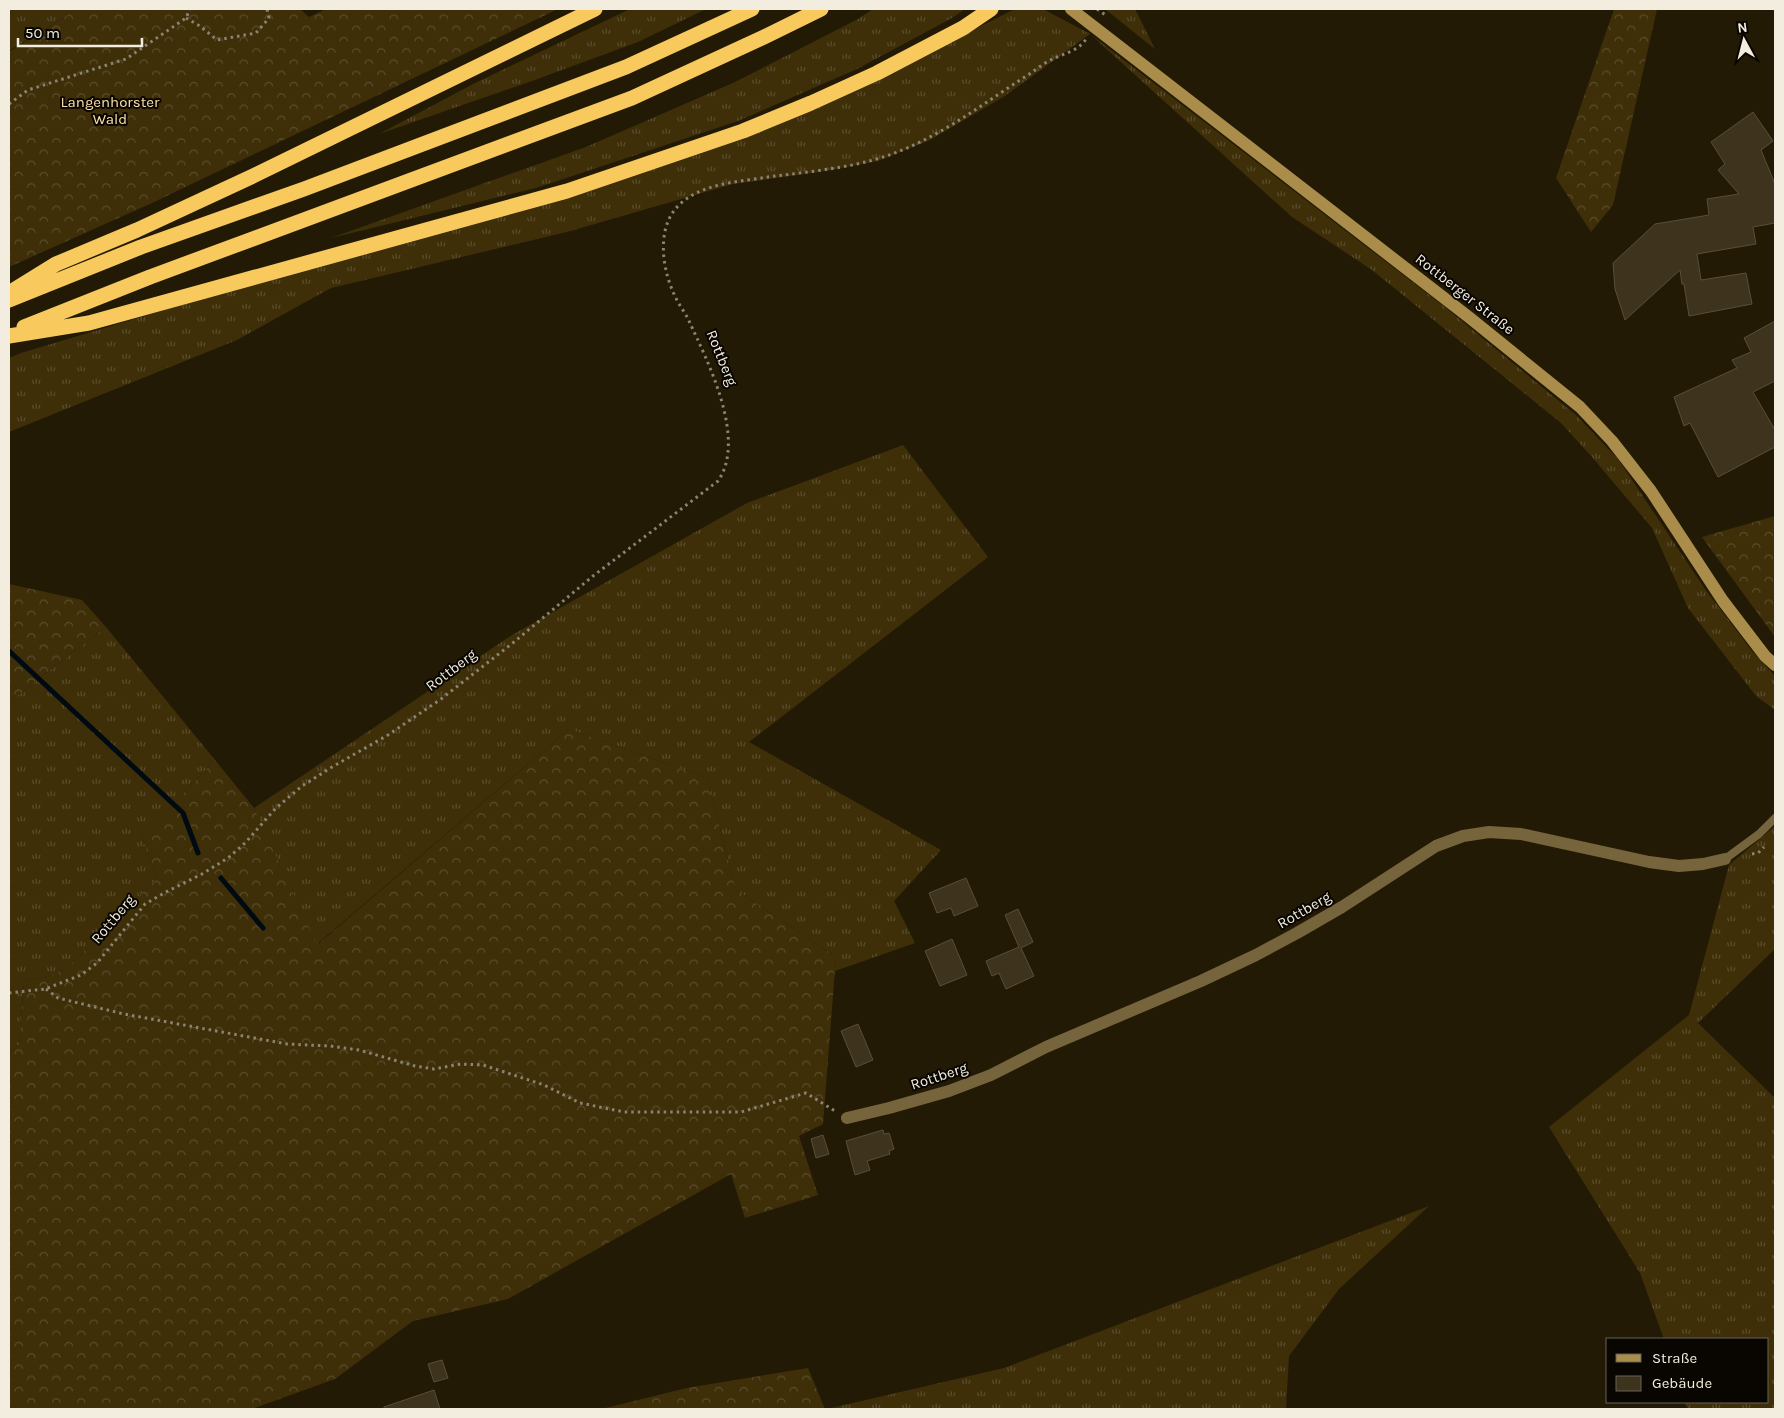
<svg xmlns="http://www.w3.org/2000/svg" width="1784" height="1418" viewBox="0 0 1784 1418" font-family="Karla,sans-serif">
<defs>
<pattern id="grass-tufts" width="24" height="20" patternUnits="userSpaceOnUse" patternTransform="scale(1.25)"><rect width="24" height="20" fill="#3e2f09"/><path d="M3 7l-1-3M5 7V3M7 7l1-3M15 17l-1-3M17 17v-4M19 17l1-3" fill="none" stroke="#5a4d2d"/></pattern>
<pattern id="forest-crowns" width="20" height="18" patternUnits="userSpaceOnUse" patternTransform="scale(1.25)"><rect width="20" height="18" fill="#3e2f09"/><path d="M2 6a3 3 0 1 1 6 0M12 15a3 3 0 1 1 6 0" fill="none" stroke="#5a4d2d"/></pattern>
</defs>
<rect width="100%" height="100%" fill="#231a05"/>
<path fill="url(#grass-tufts)" d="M9 9H76L63 18 9 51Z
M630 9H706L638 42 532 81 379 134 473 84Z
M873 9H965L952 18 857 69 738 121 536 188 331 238 586 147 735 82 858 19Z
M1015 9H1043L1090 34 1446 308 1576 415 1618 459 1705 589 1752 651 1775 676V710L1756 696 1688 608 1652 528 1592 457 1561 423 1372 270 1292 217 1090 34 1005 96 930 140 878 161 819 172 733 184 567 232 331 288 237 340 9 432V358L21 353 314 265 813 110Z
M1105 9H1135L1155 49Z
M903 445 988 557 749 742 941 850 894 901 915 943 835 971 836 957 736 890 707 778 569 729 316 945 254 808 512 635 747 503Z
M106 627 215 760 142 837 157 878 67 968 48 976 24 981 19 1045 9 1051V702Z
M1775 826V949L1698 1023 1775 1098V1409H1688L1685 1402H1768V1339H1664L1640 1273 1549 1127 1689 1015 1729 865Z
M1429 1206 1339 1289 1289 1356 1286 1409H827L1004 1368Z"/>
<path fill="url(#forest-crowns)" d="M76 9H300L309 17 326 9H558L152 203 9 267V52L63 18Z
M1614 9H1657L1613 205 1591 232 1556 178Z
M1775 516V637L1702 537Z
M9 584 82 600 106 627 9 702Z
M569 729 707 778 736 890 836 957 823 1124 799 1136 818 1195 745 1218 731 1174 508 1299 413 1321 335 1379 252 1409H9V1051L19 1045 24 981 48 976 67 968 157 878 142 837 215 760 254 808 317 945Z
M808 1368 825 1409H601L687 1388Z"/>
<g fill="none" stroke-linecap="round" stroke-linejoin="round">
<path stroke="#000a12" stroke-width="5" d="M9 651 183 813 198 853
M221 878 263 928"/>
</g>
<path fill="#3e341e" stroke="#594f38" d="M1753 112 1773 141 1761 150 1775 184V223L1753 227 1756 244 1697 254 1701 280 1746 273 1752 304 1689 316 1684 284H1682L1680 270 1625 320 1615 289 1613 263 1655 224 1709 215 1707 199 1739 194 1718 170 1725 164 1711 142Z
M1775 321V381L1753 392 1775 430V447L1718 477 1690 423 1684 426 1674 397 1737 368 1732 360 1751 352 1744 338Z
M966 878 978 906 954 916 951 908 937 913 929 893Z
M1018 909 1033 942 1021 948 1034 976 1006 989 999 973 992 976 986 961 1019 947 1005 915Z
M952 939 967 975 940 986 925 951Z
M858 1024 873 1060 856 1067 841 1031Z
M883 1130 884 1134 889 1133 894 1149 889 1151 890 1154 867 1161 870 1170 855 1175 846 1141Z
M823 1135 829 1154 816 1158 811 1139Z
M442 1360 448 1378 434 1382 428 1364Z
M434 1390 440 1409H384V1407Z"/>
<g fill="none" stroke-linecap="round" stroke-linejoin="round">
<path stroke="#8b8473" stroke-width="3" stroke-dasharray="2.5 4" stroke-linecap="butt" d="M1097 9 1107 16
M186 18 200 26 217 40 256 33 269 18 267 9
M9 104 28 90 126 59 186 18 190 9
M1752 854 1758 853 1764 847
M46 989 58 998 124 1014 287 1044 330 1046 359 1050 415 1066 434 1069 461 1064 483 1065 544 1085 580 1103 624 1112H741L806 1093 835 1111
M9 993 45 989 81 975 97 963 145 904 166 892 202 874 228 858 245 843 276 808 302 786 332 767 388 735 441 699 514 642 593 576 718 481C747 439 708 362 689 321 685 312 678 304 674 294 662 268 656 227 679 205 702 183 738 182 768 177 805 172 844 169 880 158 936 141 982 104 1031 73 1038 68 1045 62 1053 59 1065 53 1081 50 1087 37"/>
<path stroke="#76643c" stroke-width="8" d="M1725 859 1759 834 1775 818"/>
<path stroke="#76643c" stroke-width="12" d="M847 1118 889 1108 949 1091 991 1075 1046 1047 1201 981 1256 955 1297 933 1342 907 1436 846 1463 836 1489 832 1521 834 1649 862 1679 866 1703 864 1725 859"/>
<path stroke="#aa8d4b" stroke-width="12" d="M1071 9 1470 318 1580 407 1612 441 1651 491 1723 601 1765 656 1775 665"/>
<path stroke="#f8ca5e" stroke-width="15" d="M14 290 56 264 137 230 253 176 595 9
M9 300 141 247 304 189 626 67 752 9
M24 327 150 277 632 98 764 37 821 9
M9 336 89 323 567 191 743 131 811 103 877 73 963 28 991 9"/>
</g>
<g text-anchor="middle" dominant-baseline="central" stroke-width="4" stroke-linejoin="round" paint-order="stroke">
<g font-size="15" fill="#fde0a3" stroke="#090601">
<text x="110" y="102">Langenhorster<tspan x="110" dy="17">Wald</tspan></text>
</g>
<g font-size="15" fill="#f3ede0" stroke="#090601">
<text transform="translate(1465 294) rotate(38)">Rottberger Straße</text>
<text transform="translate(722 358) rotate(68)">Rottberg</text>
<text transform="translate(451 670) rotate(-37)">Rottberg</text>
<text transform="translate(1304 910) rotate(-30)">Rottberg</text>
<text transform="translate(113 919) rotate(-50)">Rottberg</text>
<text transform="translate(939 1076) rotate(-18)">Rottberg</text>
</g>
</g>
<rect width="1784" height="1418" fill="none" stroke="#f3ede0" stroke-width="20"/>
<rect x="1606" y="1338" width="162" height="65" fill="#090601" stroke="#67625a"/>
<rect x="1616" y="1354" width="25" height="8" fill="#aa8d4b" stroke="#67625a"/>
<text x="1652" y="1363" font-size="15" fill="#f3ede0">Straße</text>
<rect x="1616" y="1376" width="25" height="15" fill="#3e341e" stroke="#67625a"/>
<text x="1652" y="1388" font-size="15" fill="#f3ede0">Gebäude</text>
<g transform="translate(1744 40) rotate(353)" stroke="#090601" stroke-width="4" paint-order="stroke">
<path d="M0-4L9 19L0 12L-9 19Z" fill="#f3ede0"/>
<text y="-8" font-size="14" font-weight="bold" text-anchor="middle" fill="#f3ede0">N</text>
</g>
<path d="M18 38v8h124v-8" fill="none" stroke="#f3ede0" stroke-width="2.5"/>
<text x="25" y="38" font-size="15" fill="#f3ede0" stroke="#090601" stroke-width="4" paint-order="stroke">50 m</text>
</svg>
